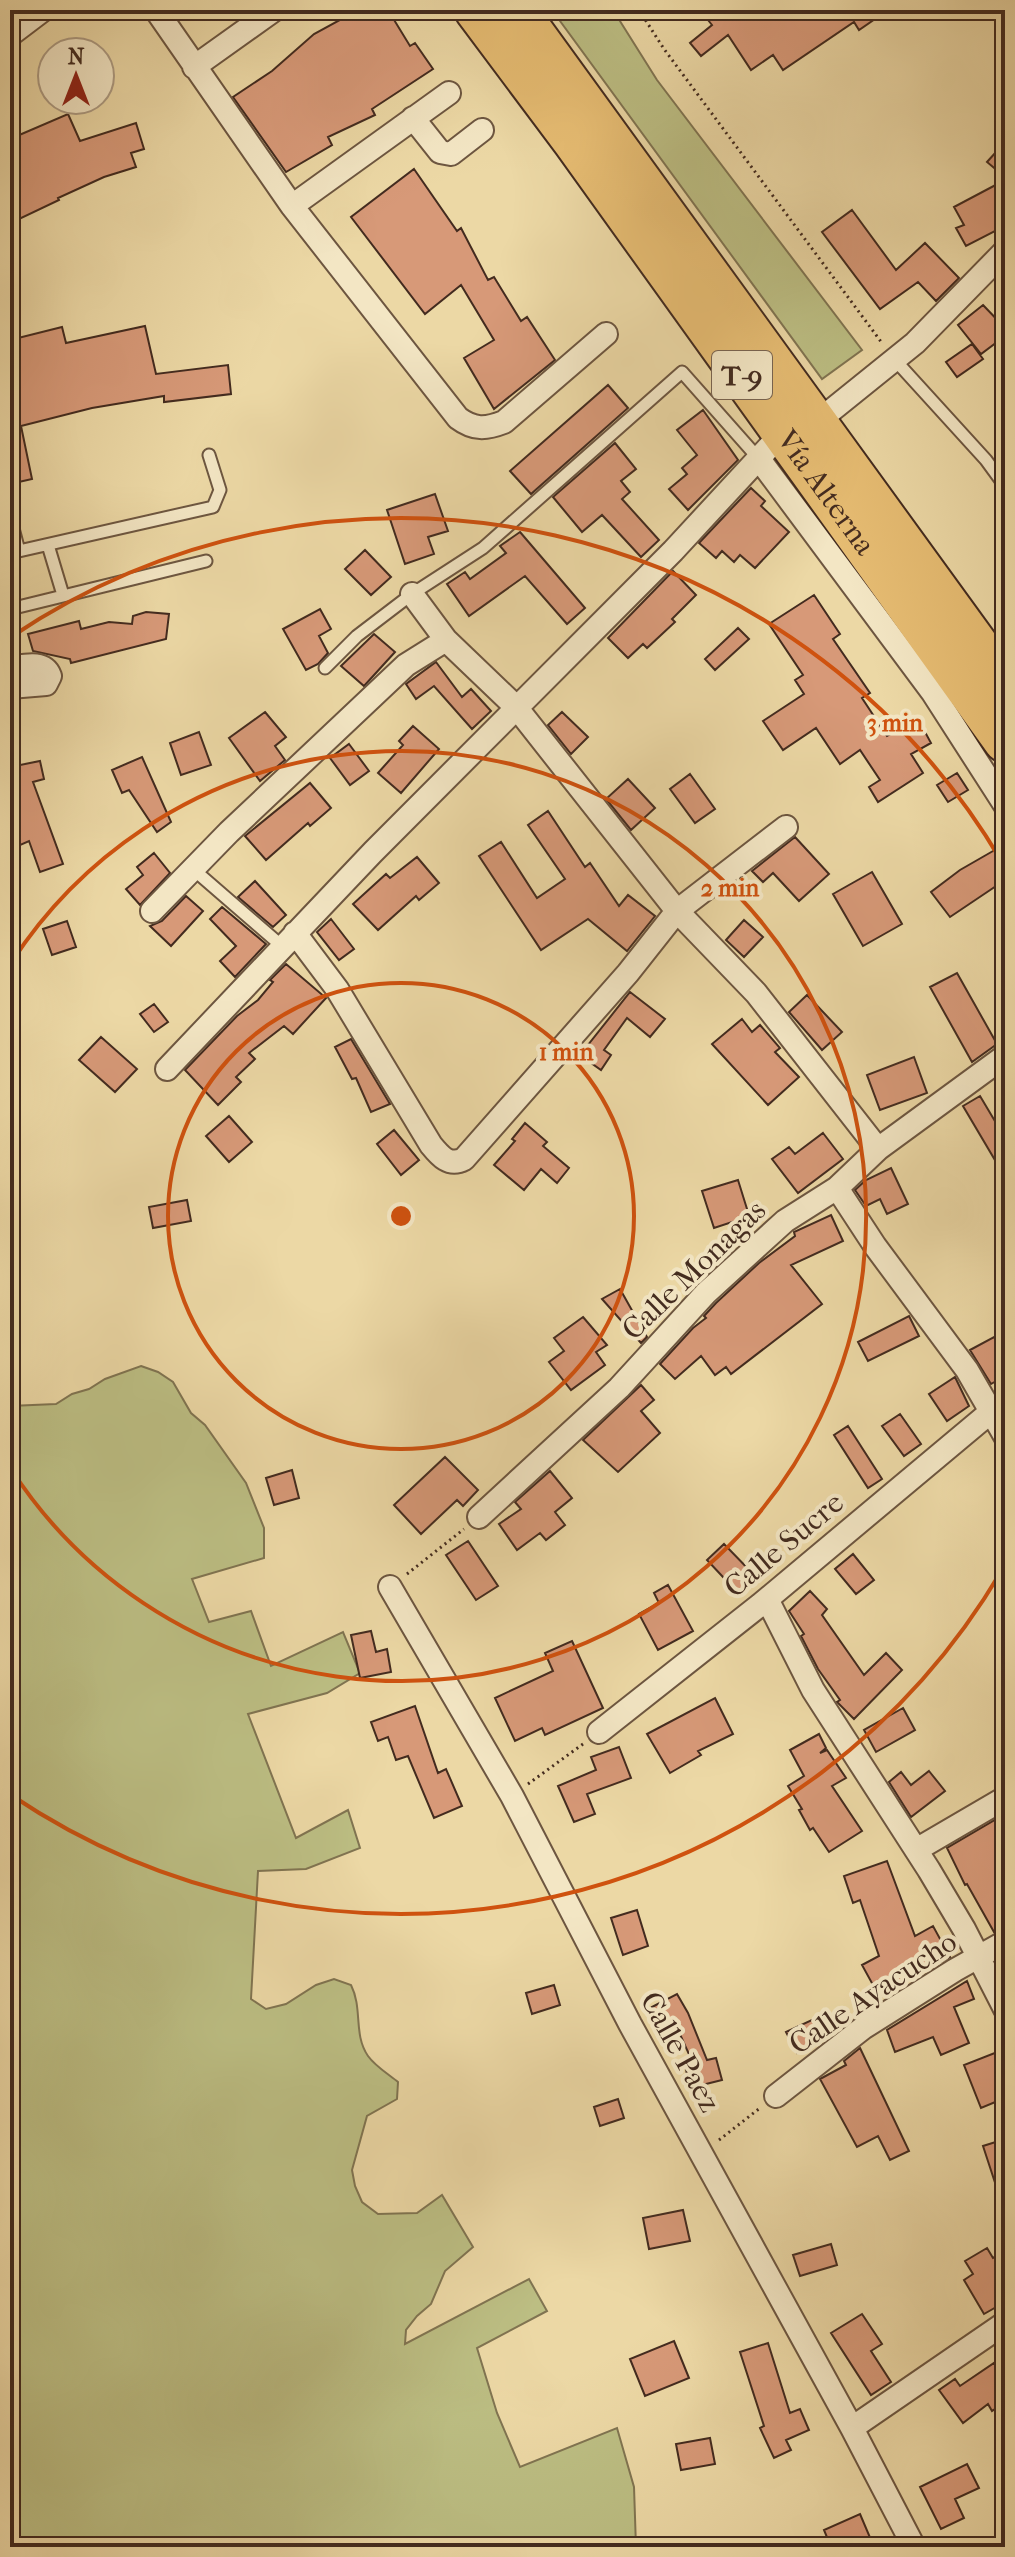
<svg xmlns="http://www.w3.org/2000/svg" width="1015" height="2557" viewBox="0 0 1015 2557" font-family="'IM FELL French Canon',serif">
<rect width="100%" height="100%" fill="#ecd8a5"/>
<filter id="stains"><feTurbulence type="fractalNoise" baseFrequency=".0025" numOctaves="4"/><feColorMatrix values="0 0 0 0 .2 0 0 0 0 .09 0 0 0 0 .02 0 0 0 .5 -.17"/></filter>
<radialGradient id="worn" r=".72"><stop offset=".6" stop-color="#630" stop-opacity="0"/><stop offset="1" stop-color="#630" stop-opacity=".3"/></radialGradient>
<path fill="#bcbe83" stroke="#807451" stroke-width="2" d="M552 10H613L657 80 862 350 822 379Z
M141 1366 158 1372 173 1382 191 1413 205 1425 246 1483 264 1528V1558L192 1579 209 1622 251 1611 271 1666 343 1632 360 1673 327 1693 248 1714 296 1838 348 1810 360 1848 306 1869 258 1871 251 1999 266 2009 286 2004 316 1985 334 1979 351 1985C363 2009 353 2034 368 2056 375 2066 388 2074 398 2082L397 2099 367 2116 352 2170 355 2186 362 2202 378 2214 417 2213 442 2195 473 2247 445 2271 431 2304 417 2316 406 2330 405 2344 529 2279 547 2311 477 2348 497 2413 520 2467 617 2428 634 2487 636 2547H10V1406L56 1404 72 1394 89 1389 105 1379Z"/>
<path fill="#d79978" stroke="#432b1f" stroke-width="2" d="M358 10H388L410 46 415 43 433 69 372 109 375 115 328 137 332 145 286 172 233 97 272 71 314 34Z
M700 10H888L859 30 854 22 783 70 773 55 751 70 728 35 701 56 690 43 712 25Z
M68 114 80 141 136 123 144 149 131 153 136 167 104 177 58 198 59 200 15 221 10 211V139Z
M1005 142V177L987 162Z
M414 169 457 231 461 228 488 280 494 277 521 321 527 317 555 360 494 409 464 358 494 340 461 285 425 314 351 217Z
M1005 180V226L966 246 956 228 964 225 954 207Z
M852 210 896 270 925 243 959 278 936 301 918 282 880 309 822 232Z
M983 305 1005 328V336L981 354 958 325Z
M145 326 156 374 228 365 231 394 164 402V396L92 408 21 426 32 479 10 484V399L15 398 10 375V340L62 327 66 343Z
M972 344 983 359 957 377 946 362Z
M608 385 628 408 531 494 510 471Z
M703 410 738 460 688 510 669 489 687 474 682 468 697 455 677 430Z
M615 443 636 469 621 481 630 492 622 499 659 540 641 557 602 515 582 532 553 497Z
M751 488 765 501 761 506 789 532 755 568 740 555 734 562 722 551 716 558 699 543Z
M435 494 448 531 428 537 434 554 405 564 387 510Z
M520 532 585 608 567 624 525 576 469 616 447 584 465 572 470 579 506 553 500 546Z
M365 550 391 577 371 595 345 569Z
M673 571 696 595 672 619 675 622 647 648 643 644 628 658 608 638Z
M814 595 840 634 833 639 870 693 862 698 887 736 918 719 931 743 911 754 923 773 878 802 869 787 880 780 860 750 840 764 816 728 783 750 763 721 804 694 795 680 803 675 769 624Z
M320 609 331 629 319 636 328 653 318 664 306 670 283 629Z
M146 612 169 614 166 639 71 663 70 659 33 651 28 634 79 621 81 629 109 622 132 624 133 616Z
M738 628 749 639 715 670 705 659Z
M374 634 395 652 364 686 341 666Z
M436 662 462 697 471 689 491 711 472 729 434 686 416 699 406 684Z
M265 712 286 737 275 746 285 760 260 781 229 738Z
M562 712 588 737 571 754 548 725Z
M413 726 439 749 401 793 378 773 403 745 399 741Z
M199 732 211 765 181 775 170 743Z
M349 744 369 771 350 785 330 758Z
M142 757 171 822 157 832 129 790 122 793 112 770Z
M40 761 44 779 33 782 63 864 40 872 29 841 18 846 10 824V767Z
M957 773 968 790 948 802 937 785Z
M690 774 715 809 695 823 670 789Z
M628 779 655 808 631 830 606 799Z
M310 783 331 808 310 826 308 823 266 860 245 836Z
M548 811 585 867 590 863 619 906 628 895 655 916 627 951 588 919 541 950 479 856 501 842 537 898 565 879 528 825Z
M795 837 829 874 799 901 773 873 763 882 752 871Z
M1000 847 1005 856V880L950 917 931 892 960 870Z
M154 853 170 873 140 905 126 889 143 875 137 867Z
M417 857 439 883 419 900 416 896 378 930 353 904 386 874 390 878Z
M872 872 902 924 863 946 833 894Z
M255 881 286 915 273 927 238 897Z
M186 896 203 911 171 946 150 926 162 921Z
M222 907 266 944 235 977 220 961 236 946 210 919Z
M331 919 354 949 339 960 317 932Z
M744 920 763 937 744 957 726 940Z
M67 921 76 947 52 955 43 929Z
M286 964 326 998 293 1034 284 1026 249 1053 255 1059 236 1077 241 1082 218 1105 185 1070 237 1016 258 1000 273 982 270 980Z
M957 973 997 1044 972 1062 930 987Z
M630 992 665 1019 650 1037 627 1018 604 1050 611 1055 601 1070 580 1055Z
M807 995 842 1032 822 1050 789 1012Z
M154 1004 168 1022 154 1032 140 1014Z
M742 1019 752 1032 760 1025 780 1048 775 1052 799 1077 768 1105 712 1044Z
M101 1037 137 1069 115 1092 79 1060Z
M351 1039 390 1104 371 1112 356 1078 352 1079 335 1047Z
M914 1057 927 1093 880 1110 867 1075Z
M980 1096 1005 1138V1177L963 1106Z
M229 1116 252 1142 229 1162 206 1136Z
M525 1123 547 1142 543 1146 569 1168 557 1183 541 1169 524 1190 494 1165 515 1141 512 1139Z
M394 1130 419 1160 401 1175 377 1144Z
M823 1133 843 1159 798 1193 772 1159 789 1147 795 1154Z
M891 1168 908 1204 887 1214 880 1199 866 1206 855 1190 866 1180Z
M738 1180 752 1225 734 1231 732 1222 714 1228 702 1191Z
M187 1200 191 1221 153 1228 149 1207Z
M831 1215 843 1241 791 1265 822 1304 731 1374 726 1367 715 1375 701 1356 675 1379 660 1364 693 1328 706 1318 704 1316 716 1303 759 1263 795 1236 794 1232Z
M620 1289 647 1337 641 1343 602 1299Z
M909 1316 919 1336 868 1361 858 1342Z
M583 1317 607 1345 596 1352 605 1365 571 1390 549 1362 564 1351 554 1338Z
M994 1337 1005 1357V1376L991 1384 970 1350Z
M955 1377 969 1406 947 1421 929 1394Z
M641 1385 654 1400 641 1411 660 1433 618 1472 583 1440Z
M900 1414 921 1444 904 1456 882 1426Z
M848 1426 882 1479 868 1488 834 1435Z
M445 1457 478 1490 463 1506 457 1500 421 1534 394 1505Z
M292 1470 299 1498 274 1505 266 1478Z
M550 1471 572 1498 555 1512 565 1525 546 1540 540 1533 517 1550 499 1524 521 1509 515 1502Z
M468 1541 498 1586 476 1600 446 1555Z
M724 1544 757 1578 739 1594 707 1560Z
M853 1554 874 1580 856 1594 835 1569Z
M668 1585 693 1631 658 1650 639 1614 659 1603 654 1593Z
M810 1591 827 1609 822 1615 864 1675 886 1653 902 1670 854 1719 837 1702 840 1700 818 1669 801 1636 804 1634 789 1611Z
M371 1631 376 1652 387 1649 391 1672 360 1678 351 1635Z
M572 1641 603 1708 545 1735 542 1728 515 1741 495 1698 553 1671 545 1653Z
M715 1698 733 1734 698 1751 701 1755 670 1773 647 1734Z
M415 1706 438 1773 446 1769 462 1806 434 1818 408 1756 396 1760 388 1737 378 1741 371 1722Z
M903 1708 915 1730 876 1752 864 1730Z
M819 1734 826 1748 820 1753 827 1750 846 1778 832 1786 862 1831 829 1852 813 1828 810 1830 799 1810 802 1809 788 1786 804 1776 790 1750Z
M619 1747 631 1778 587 1794 595 1814 574 1822 558 1786 596 1770 591 1757Z
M929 1771 945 1791 911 1817 889 1782 901 1772 911 1785Z
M1005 1814V1925L994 1932 967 1884 965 1885 947 1848Z
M887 1861 915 1936 933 1926 950 1957 879 1996 862 1965 879 1956 860 1900 853 1903 844 1876Z
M637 1910 648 1946 623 1955 611 1918Z
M967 1981 974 1999 954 2007 969 2043 941 2055 933 2037 895 2052 887 2030Z
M554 1985 560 2005 532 2014 526 1993Z
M677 1994 688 2013 707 2060 716 2058 722 2080 690 2088 685 2065 693 2063 674 2021 663 2027 652 2007Z
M814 2019 824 2040 797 2053 786 2032Z
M860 2048 909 2151 890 2160 878 2136 857 2147 820 2079 846 2065 844 2061Z
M1005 2049V2098L981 2108 964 2065Z
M618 2099 624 2118 600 2126 594 2107Z
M1005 2139V2203L1002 2204 983 2146Z
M683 2210 690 2241 649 2249 643 2218Z
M831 2244 837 2265 800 2276 793 2255Z
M987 2248 993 2258 1005 2252V2302L984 2314 964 2280 973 2274 965 2261Z
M862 2314 882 2344 871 2351 891 2382 871 2395 831 2333Z
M674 2341 689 2378 645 2396 630 2359Z
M768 2343 790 2413 800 2409 809 2430 786 2440 791 2450 774 2458 760 2428 764 2426 740 2352Z
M994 2363 1005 2379V2402L992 2411 988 2404 963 2423 939 2390 955 2379 960 2386Z
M710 2438 715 2464 681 2470 676 2444Z
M967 2464 979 2488 955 2499 964 2518 941 2529 920 2487Z
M860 2514 874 2547H831L824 2530Z"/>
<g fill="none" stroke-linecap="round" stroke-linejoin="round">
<defs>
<path id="lane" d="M895 360 986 460 1005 486
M10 517 19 551
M48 545 63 595
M10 553 213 507 220 490 209 455
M10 609 206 561
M325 668 357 636 412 594 483 548 682 372 759 459
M193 869 283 947"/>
<path id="street" d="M156 10 292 206 458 418C474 430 486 429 504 422L606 334
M10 11 11 10
M10 35 43 10
M194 67 274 10
M413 118 440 152 451 154 482 130
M292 206 449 93
M817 422 915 343 1005 251
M759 459 933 693 1005 805
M412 594 446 640
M10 668C24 666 44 660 50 676L46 684 10 687
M152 911 229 832 406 665 446 640 516 707 677 911 756 993 878 1149
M295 933 337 989 431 1145C440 1156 449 1167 464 1159L628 973 677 911 786 827
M167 1069 373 852 673 551 783 432
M837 1188 875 1246 967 1370 1005 1436
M479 1517 619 1388 706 1293 785 1221 837 1188 878 1149 1005 1056
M390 1587 512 1796 630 2024 852 2428 914 2547
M767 1599 813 1690 929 1870 964 1929 1005 2009
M599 1732 760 1605 1005 1400
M916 1850 1005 1798
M776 2096 863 2028 955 1970 1005 1942
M852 2428 1005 2323
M1004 2547 1005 2546"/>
<g id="highway">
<path id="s1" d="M476 10 574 141 1005 741"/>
<path d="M516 10 1005 684"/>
</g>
</defs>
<use href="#lane" stroke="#6d5640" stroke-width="15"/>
<use href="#street" stroke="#6d5640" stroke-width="26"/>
<use href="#highway" stroke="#432b1f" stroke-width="46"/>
<path stroke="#432b1f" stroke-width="3" stroke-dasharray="2 4" stroke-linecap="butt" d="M639 10 664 49 882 343
M407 1574 464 1529
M528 1784 583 1744
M719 2140 760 2108"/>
<use href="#lane" stroke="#f3e6c4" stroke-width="11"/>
<use href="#street" stroke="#f3e6c4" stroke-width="22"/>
<use href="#highway" stroke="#e6bc72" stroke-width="42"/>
</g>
<g fill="none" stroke="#cf520f" stroke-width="4">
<circle cx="401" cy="1216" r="233"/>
<path d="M11 963A465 465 0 1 1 11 1469"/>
<path d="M1002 1570A698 698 0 0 1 11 1795M11 637A698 698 0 0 1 1002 862"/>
</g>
<g text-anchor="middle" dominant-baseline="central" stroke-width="8" stroke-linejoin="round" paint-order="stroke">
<rect fill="#f3e6c4" stroke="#786350" stroke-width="2" x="712" y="351" width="60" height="48" rx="6"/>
<g font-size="28" font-weight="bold" fill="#432b1f">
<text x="742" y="375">T-9</text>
</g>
<g font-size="30" fill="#432b1f" stroke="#f3e6c4">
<text stroke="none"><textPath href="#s1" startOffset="596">Vía Alterna</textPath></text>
<text transform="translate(694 1270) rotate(-44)">Calle Monagas</text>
<text transform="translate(784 1545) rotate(-40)">Calle Sucre</text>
<text transform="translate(873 1993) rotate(-34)">Calle Ayacucho</text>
<text transform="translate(680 2052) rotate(61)">Calle Paez</text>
</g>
</g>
<circle cx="401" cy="1216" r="12" fill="#cf520f" stroke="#f3e6c4" stroke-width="4"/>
<g font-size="24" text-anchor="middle" font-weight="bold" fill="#cf520f" stroke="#f3e6c4" stroke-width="8" stroke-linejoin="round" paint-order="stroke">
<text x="895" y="731">3 min</text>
<text x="730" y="896">2 min</text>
<text x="566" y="1060">1 min</text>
</g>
<rect width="1015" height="2557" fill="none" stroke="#ecd8a5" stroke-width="40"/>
<rect x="12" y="12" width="991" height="2533" fill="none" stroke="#432b1f" stroke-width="4"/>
<rect x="20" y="20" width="975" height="2517" fill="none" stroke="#432b1f" stroke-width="2"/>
<g transform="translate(76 76)"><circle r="38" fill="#f3e6c4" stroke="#ad9b82" stroke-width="2"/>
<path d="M0-6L14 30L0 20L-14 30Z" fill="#8f2418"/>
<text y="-12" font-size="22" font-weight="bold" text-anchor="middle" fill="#432b1f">N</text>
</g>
<rect width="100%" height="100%" filter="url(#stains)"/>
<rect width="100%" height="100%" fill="url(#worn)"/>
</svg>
